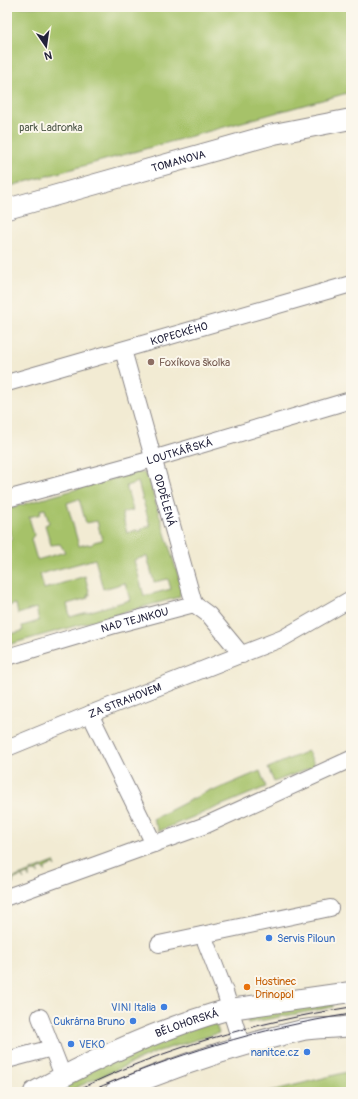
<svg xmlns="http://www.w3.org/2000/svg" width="358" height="1099" viewBox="0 0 358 1099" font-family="Pangolin,sans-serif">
<rect width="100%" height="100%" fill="#fbf7ec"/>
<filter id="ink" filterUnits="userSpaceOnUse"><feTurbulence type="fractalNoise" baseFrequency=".025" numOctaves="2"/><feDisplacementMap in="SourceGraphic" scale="8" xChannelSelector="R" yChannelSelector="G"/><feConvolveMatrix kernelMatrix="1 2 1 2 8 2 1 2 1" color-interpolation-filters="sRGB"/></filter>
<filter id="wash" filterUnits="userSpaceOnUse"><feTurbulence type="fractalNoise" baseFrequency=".012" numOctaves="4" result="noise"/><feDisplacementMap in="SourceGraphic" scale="16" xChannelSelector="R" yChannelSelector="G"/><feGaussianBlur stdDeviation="0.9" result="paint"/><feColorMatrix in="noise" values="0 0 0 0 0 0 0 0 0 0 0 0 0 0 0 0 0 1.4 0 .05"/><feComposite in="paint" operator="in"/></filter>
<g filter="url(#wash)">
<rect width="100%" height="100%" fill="#f2ebd3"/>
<path fill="#a6c269" stroke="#647252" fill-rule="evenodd" d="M7 7H351V92L7 187Z
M137 472 144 473 148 478 182 588 179 597 7 645V623L10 634 23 631 22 626 39 621 36 608 18 614 16 604 7 606V557L9 556 7 541 12 539 7 523V509ZM138 482 150 526 142 528 140 532 136 530 127 533 122 513 133 510 126 486ZM79 499 86 523 97 521 102 540 94 542 91 545 87 544 79 546 67 503ZM45 509 49 523 45 525 51 545 60 544 65 552 37 560 31 539 34 535 29 517 41 514 40 510ZM147 556 154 582 168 579 171 589 144 596 134 560ZM95 559 103 589 125 583 130 600 70 617 67 604 88 598 87 595H90L85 576 44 589 40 574Z
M308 751 315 766 274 782 268 768Z
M260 771 266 787 159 831 153 819 212 789 213 791Z
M54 862 56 867 53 864 45 868V872L43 868 38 870V874L37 871 29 873V878L28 874 22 876 24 880 21 876 13 880V884L11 879Z
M332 998 333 1007 248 1023 247 1016Z
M214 1020 219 1033 159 1051 66 1092H51L126 1052Z
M351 1071V1092H267Z"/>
</g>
<g filter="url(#ink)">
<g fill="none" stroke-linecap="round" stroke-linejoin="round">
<defs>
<g id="minor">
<path id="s1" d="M123 350 194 604"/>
<path id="s2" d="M7 383 351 284"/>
<path id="s3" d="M7 499 153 459 351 400"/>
<path d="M194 604 209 615 242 655"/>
<path id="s4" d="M7 657 111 626 194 604"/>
<path d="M90 714 154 844"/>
<path id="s5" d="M7 748 90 714 283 638 351 599"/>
<path d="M7 897 206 825 351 759"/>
<path d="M203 935 225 992 242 1047"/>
<path d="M159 944 330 908"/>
<path d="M40 1017 63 1076"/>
<path d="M7 1060 52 1048"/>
</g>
<g id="tertiary">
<path id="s6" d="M7 209 274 134 351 119"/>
<path id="s7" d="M34 1092C96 1058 162 1027 230 1009L351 992"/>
<path d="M115 1092C175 1066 239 1045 303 1030 319 1027 335 1029 351 1026"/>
</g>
</defs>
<use href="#minor" stroke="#8a8687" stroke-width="18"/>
<use href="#tertiary" stroke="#8a8687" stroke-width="22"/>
<use href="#minor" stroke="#fff" stroke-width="16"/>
<use href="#tertiary" stroke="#fff" stroke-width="20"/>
<path stroke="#22223b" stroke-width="1" d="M73 1092C160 1049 256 1022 351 1007
M88 1092C173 1055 259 1028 351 1014"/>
</g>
</g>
<circle fill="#8d6e63" stroke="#fbf7ec" stroke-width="1.5" cx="151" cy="362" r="4"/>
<g fill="#3f7fe0" stroke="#fbf7ec" stroke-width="1.5">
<circle cx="269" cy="938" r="4"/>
<circle cx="164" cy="1007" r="4"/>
<circle cx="133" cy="1021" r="4"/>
<circle cx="71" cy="1044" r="4"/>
<circle cx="307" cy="1052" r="4"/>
</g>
<circle fill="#e8710a" stroke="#fbf7ec" stroke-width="1.5" cx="247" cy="987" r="4"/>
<g text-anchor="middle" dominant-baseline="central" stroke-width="4" stroke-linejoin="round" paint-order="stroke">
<g font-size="11" fill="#505a4b" stroke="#fbf7ec">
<text x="51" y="127">park Ladronka</text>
</g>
<g font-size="11" fill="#22223b" stroke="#fbf7ec">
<text stroke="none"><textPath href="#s6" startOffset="178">TOMANOVA</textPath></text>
<text stroke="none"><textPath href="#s2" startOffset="179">KOPECKÉHO</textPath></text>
<text stroke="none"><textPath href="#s3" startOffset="179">LOUTKÁŘSKÁ</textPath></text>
<text stroke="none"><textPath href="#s1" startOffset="156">ODDĚLENÁ</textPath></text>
<text stroke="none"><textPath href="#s4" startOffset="133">NAD TEJNKOU</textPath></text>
<text stroke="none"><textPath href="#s5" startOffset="127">ZA STRAHOVEM</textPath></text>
<text stroke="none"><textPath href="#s7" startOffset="168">BĚLOHORSKÁ</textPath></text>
</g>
<g font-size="11" fill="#785e54" stroke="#fbf7ec" text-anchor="start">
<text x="159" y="362">Foxíkova školka</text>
</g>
<g font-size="11" fill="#366cbe" stroke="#fbf7ec" text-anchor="end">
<text x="277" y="938" text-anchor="start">Servis Piloun</text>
<text x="156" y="1007">VINI Italia</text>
<text x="125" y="1021">Cukrárna Bruno</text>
<text x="79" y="1044" text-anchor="start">VEKO</text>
<text x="299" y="1052">nanitce.cz</text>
</g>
<g font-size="11" fill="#c56008" stroke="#fbf7ec" text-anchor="start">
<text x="255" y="981">Hostinec<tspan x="255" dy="13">Drinopol</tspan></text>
</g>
</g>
<rect width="358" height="1099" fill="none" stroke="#fbf7ec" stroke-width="24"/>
<g transform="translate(46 46) rotate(167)" stroke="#fbf7ec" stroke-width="3" paint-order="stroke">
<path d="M0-3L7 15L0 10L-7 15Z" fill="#22223b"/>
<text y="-6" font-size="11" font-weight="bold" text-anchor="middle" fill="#22223b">N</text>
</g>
</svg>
